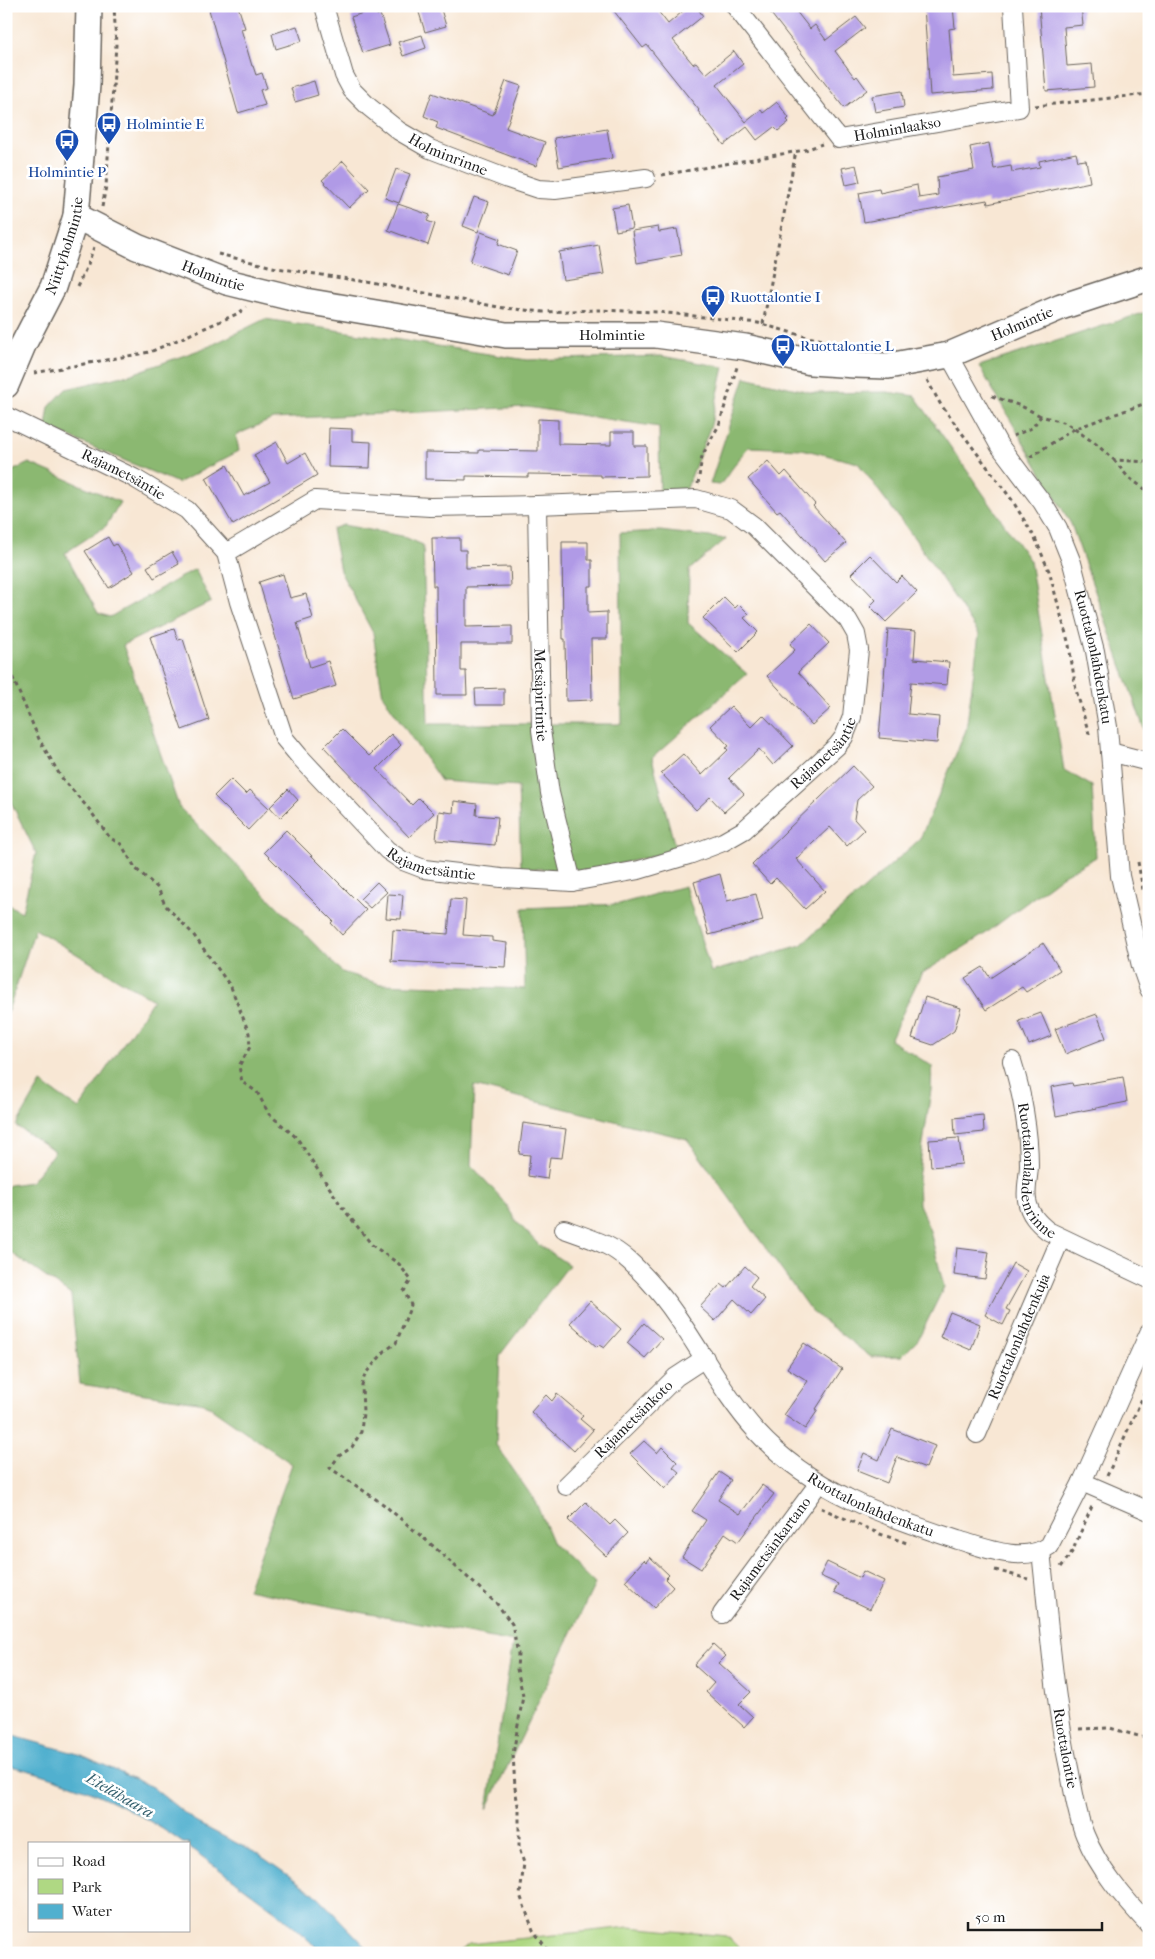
<svg xmlns="http://www.w3.org/2000/svg" width="1155" height="1959" viewBox="0 0 1155 1959" font-family="'IM FELL French Canon',serif">
<rect width="100%" height="100%" fill="#fff"/>
<filter id="ink" filterUnits="userSpaceOnUse"><feTurbulence type="fractalNoise" baseFrequency=".02" numOctaves="2"/><feDisplacementMap in="SourceGraphic" scale="10" xChannelSelector="R" yChannelSelector="G"/><feConvolveMatrix kernelMatrix="1 2 1 2 8 2 1 2 1" color-interpolation-filters="sRGB"/></filter>
<filter id="wash" filterUnits="userSpaceOnUse"><feTurbulence type="fractalNoise" baseFrequency=".0096" numOctaves="4" result="noise"/><feDisplacementMap in="SourceGraphic" scale="20" xChannelSelector="R" yChannelSelector="G"/><feGaussianBlur stdDeviation="1.12" result="paint"/><feColorMatrix in="noise" values="0 0 0 0 0 0 0 0 0 0 0 0 0 0 0 0 0 1.4 0 .05"/><feComposite in="paint" operator="in"/></filter>
<g filter="url(#wash)">
<rect width="100%" height="100%" fill="#f8e7d4"/>
<path fill="#afd883" stroke="#667a50" d="M629 1927 727 1936 744 1953H458L469 1944Z"/>
<path fill="#8bb871" stroke="#546a46" d="M1149 311V738L1147 737 1071 524 979 366Z
M265 319 527 360 661 356 724 367 711 425 682 501H660L659 427 527 407 273 419 236 435 239 451 178 483 76 440 46 426 49 407 66 389 132 374 210 346Z
M745 377 814 393 887 392 915 396 1030 561 1064 770 1092 786 1096 857 1062 876 985 934 921 974 890 1040 932 1066 931 1090 918 1178 919 1204 930 1231 944 1287 918 1340 902 1356 871 1357 811 1311 687 1139 474 1086 471 1165 503 1200 516 1221 539 1245 569 1265 500 1355 496 1445 535 1501 553 1544 595 1584 487 1809 513 1642 247 1590 292 1464 204 1403 80 1384 71 1295 6 1249V1188L9 1185 31 1182 55 1151 16 1126 41 1083 79 1109 153 1000 35 929 6 1017V904L22 912 36 853 10 800 6 798V481L10 472 29 463 120 502 106 526 65 553 98 613 110 617 195 569 211 602 123 645 179 807 342 972 380 984 525 989 523 908 619 904 685 886 711 972 801 945 920 839 966 730 979 634 915 539 858 463 802 449 748 447 720 485 710 484Z
M343 525 402 536 423 545 428 724H622L620 533 660 531 726 539 689 570 688 623 747 674 652 758 676 851 588 871 521 868 518 787 441 781 383 696 373 633 340 571 332 529Z"/>
<path fill="#51b0cf" stroke="#366676" d="M6 1734 82 1755 152 1787 197 1823 258 1854 315 1894 372 1953H323L276 1911 189 1847V1843H183C130 1805 70 1779 6 1765Z"/>
<g id="blocks">
<path fill="#b09ae6" d="M208 6H238L245 28 241 29 252 66H253L256 75 262 73 267 88 260 90 265 105 238 113Z
M417 6H440L446 26 425 32Z
M610 6H654L668 24 689 6H696L703 16 673 40 693 64 696 62 706 74 734 51 743 64 717 85 746 122 761 110 763 113 777 102 789 118 787 120 789 122 778 131 774 127 757 140 747 127 724 145 698 111 699 110 647 45 643 48Z
M765 6H792L810 29 815 25 826 40 856 17 865 28 835 51 855 78 857 76 867 90 844 108Z
M924 6H953L955 28 949 29 953 77 992 74 993 90 930 95Z
M1039 6H1081L1083 25 1064 27 1067 66 1092 64 1094 87 1046 91Z
M375 9 377 15 380 14 390 45 363 53 351 17Z
M297 26 302 41 276 49 272 34Z
M422 35 426 48 403 56 398 42Z
M314 81 318 95 295 102 291 88Z
M506 81 521 86 506 128 545 142 536 166 436 128 438 122 424 116 432 93 493 115Z
M902 91 904 107 875 112 872 96Z
M607 129 612 158 559 167 554 138Z
M989 143 994 169 1011 166 1012 172 1040 167 1039 161 1076 153 1078 161 1086 160 1090 182 988 204 987 200 864 222 859 193 879 189 880 193 917 185 919 198 938 195 937 177 974 170 970 147Z
M343 161 369 189 349 208 322 180Z
M856 165 860 182 846 185 842 168Z
M396 169 410 174 399 203 385 198Z
M474 197 489 202 478 232 463 226Z
M398 204 430 215 427 221 435 224 428 245 388 230Z
M628 205 632 228 616 231 612 208Z
M658 227 659 232 677 229 682 255 637 263 632 231Z
M481 232 500 239 498 244 517 251 508 275 470 262Z
M599 245 604 274 563 280 559 252Z
M538 419 558 420V444L611 445V432H634V446H647V476L601 477V475L528 474V477L466 476V480L425 479V452L479 453V450L538 451Z
M329 428 352 429V441L371 442 370 468 328 467Z
M277 442 288 463 305 453 317 475 233 525 206 478 227 465 244 496 270 482 254 455Z
M768 461 781 476 786 471 815 504 813 506 846 543 825 561 780 510 777 512 748 479Z
M108 537 113 546 116 544 134 572 109 588 85 551Z
M432 538H460V550H466V568L510 567 511 586 466 587V627L512 626V644H461V671H466L467 695H437L436 586H433Z
M562 542H588V560H592V586H588V613L607 612V639H591L592 700 566 701 565 639H563Z
M172 552 179 564 154 578 147 567Z
M870 555 896 582 902 576 917 592 886 622 870 606 876 600 851 574Z
M283 574 290 598 306 594 313 618 297 623 310 667 328 661 336 686 294 699 259 582Z
M724 597 735 608 739 604 749 614 744 618 758 632 738 652 703 618Z
M811 624 829 643 798 672 831 708 812 725 767 676 795 650 790 644Z
M174 629 178 640 183 639 209 720 182 730 150 637Z
M888 629 916 631 914 659 949 662 947 685 911 682 908 714 939 717 937 743 879 738Z
M504 688V705H476L475 689Z
M731 706 751 727 763 715 793 746 773 765 759 749 729 778 744 794 724 812 710 797 696 810 661 773 683 754 702 775 728 750 726 748 729 746 710 726Z
M342 729 369 756 391 734 401 745 377 769 412 805 419 798 434 813 409 837 324 747Z
M853 766 872 786 857 800 854 819 864 830 847 846 830 827 796 859 825 891 805 909 776 878 770 884 752 864Z
M231 779 246 794 250 790 269 808 248 830 214 796Z
M288 789 298 800 280 818 270 807Z
M454 801 477 804 476 815 498 817 495 845 436 840 439 811 453 813Z
M286 830 366 910 342 935 331 923 333 921 264 852Z
M720 874 727 901 756 894 763 921 709 935 694 882Z
M377 882 387 892 370 908 360 899Z
M388 894 403 895 401 919 386 918Z
M451 899 466 900 463 935 492 937V941L507 943 505 967 391 961 393 930 448 934Z
M1043 943 1060 970 1026 992 1022 987 986 1010 965 978 983 967 990 978Z
M925 997 961 1008 954 1031 933 1045 912 1038Z
M1041 1013 1051 1036 1029 1045 1019 1021Z
M1097 1014 1106 1038 1065 1054 1055 1029Z
M1123 1077 1127 1102 1056 1116 1051 1087 1072 1083 1073 1086Z
M983 1115 984 1132 955 1135 954 1118Z
M523 1123 566 1129 562 1158 550 1157 547 1179 528 1176 530 1155 519 1154Z
M959 1138 962 1164 931 1167 929 1140Z
M957 1248 989 1252 985 1279 954 1275Z
M1013 1263 1027 1271 1006 1309 1010 1311 1003 1325 985 1315Z
M745 1266 757 1277 750 1286 765 1299 751 1315 734 1299 715 1321 700 1307 721 1284 726 1288Z
M590 1301 621 1329 604 1348 599 1345 597 1347 570 1323Z
M950 1312 980 1324 971 1350 940 1337Z
M644 1323 662 1339 645 1358 627 1343Z
M804 1343 842 1369 816 1409 818 1410 805 1429 784 1415 808 1381 787 1368Z
M557 1394 583 1416 580 1419 593 1430 574 1451 531 1412 546 1395 552 1401Z
M892 1429 935 1446 926 1468 897 1457 887 1483 857 1471 864 1453 879 1460Z
M644 1441 657 1453 662 1447 677 1462 673 1467 680 1473 665 1489 630 1454Z
M719 1472 731 1480 718 1500 740 1514 762 1485 774 1494 738 1542 725 1533 701 1569 682 1557 706 1520 692 1511Z
M586 1502 610 1525 615 1520 628 1533 606 1556 568 1520Z
M650 1557 669 1575 665 1579 673 1587 654 1608 625 1581 644 1560 646 1562Z
M827 1562 860 1578 863 1571 884 1581 870 1609 834 1592 838 1584 820 1576Z
M713 1644 726 1656 719 1663 751 1692 739 1704 753 1717 744 1727 706 1692 714 1683 694 1665Z"/>
</g>
</g>
<g filter="url(#ink)">
<use href="#blocks" fill-opacity="0" stroke="#69635c" stroke-width="1"/>
<g fill="none" stroke-linecap="round" stroke-linejoin="round">
<defs>
<g id="street">
<path id="s1" d="M324 6 344 75 352 90 369 107 399 131 430 149 508 179 538 189 555 190 646 178"/>
<path id="s2" d="M735 6 839 139 1019 108 1013 6"/>
<path id="s3" d="M949 355 999 445 1042 502 1058 528 1072 563 1095 651 1108 727 1120 876 1141 966 1149 989"/>
<path id="s4" d="M6 416 134 478 187 510 226 553 239 602 284 738 299 756 387 850 403 861 424 869 501 878 572 882 639 870 689 855 723 842 744 830 837 746 844 737 852 717 859 650 856 634 848 620 754 526 731 509 696 499 537 505 430 507 315 500 226 553"/>
<path id="s5" d="M537 505 541 730 550 793 572 882"/>
<path d="M1110 752 1149 762"/>
<path id="s6" d="M1012 1061C1022 1092 1029 1132 1029 1165 1029 1176 1025 1189 1027 1200 1029 1214 1038 1223 1048 1231L1149 1279"/>
<path id="s7" d="M564 1229C578 1234 593 1239 606 1245 623 1253 637 1268 649 1281 691 1327 715 1386 757 1432 811 1491 884 1516 958 1540 985 1548 1023 1564 1049 1546L1082 1482 1149 1333"/>
<path id="s8" d="M977 1434 1061 1238"/>
<path d="M1082 1482 1149 1511"/>
<path id="s9" d="M566 1486 676 1377 705 1358"/>
<path id="s10" d="M1041 1551C1049 1625 1054 1700 1070 1773 1074 1794 1077 1816 1085 1835 1099 1870 1124 1898 1149 1925"/>
<path id="s11" d="M722 1614 819 1483"/>
</g>
<g id="secondary">
<path id="s12" d="M76 216 137 247 227 282 305 301 506 335H656L745 347 811 362 855 365 888 366 949 355 1061 307 1149 278"/>
<path id="s13" d="M6 385 23 345 53 287 76 216 87 85 89 6"/>
</g>
</defs>
<use href="#street" stroke="#69635c" stroke-width="20"/>
<use href="#secondary" stroke="#69635c" stroke-width="28"/>
<path stroke="#69635c" stroke-width="3" stroke-dasharray="4 4" stroke-linecap="butt" d="M1148 6 1149 12
M1035 106 1149 94
M662 175 805 150 822 144
M102 207 106 186 116 45 114 6
M218 254 277 268 367 282 504 308 544 312 597 310 658 312 758 323 807 337 824 340
M77 287 88 264 94 247
M763 324 796 151
M34 373 150 352 239 313 246 307
M927 380 941 405 1012 500 1035 538 1049 571 1069 645 1076 690 1090 737
M992 396 1021 406 1041 416
M1013 436 1032 428 1041 416 1066 423 1096 444 1114 460 1149 462
M1030 457 1074 429 1149 402
M1114 460 1128 477 1149 492
M698 484 702 456 719 425 737 367
M6 646 9 669 39 739 61 777 89 809 110 838 121 844 136 869 158 888 165 905 193 934 231 987 249 1033 250 1047 239 1066 242 1082 257 1092 269 1114 297 1138 342 1207 372 1245 399 1264 411 1280 404 1291 411 1305 396 1343 385 1351 365 1374 362 1385 363 1413 361 1432 352 1447 339 1456 330 1468 383 1504 433 1546 497 1604 512 1624 518 1654 517 1669 523 1696 513 1754 515 1788 519 1811V1848L524 1863 520 1895 533 1930 550 1953
M1138 862 1143 890
M1107 1476 1149 1383
M821 1508 880 1534 910 1544
M1061 1567 1072 1552 1093 1504
M995 1570 1028 1579
M1079 1729 1110 1728 1149 1739"/>
<use href="#street" stroke="#fff" stroke-width="18"/>
<use href="#secondary" stroke="#fff" stroke-width="25"/>
</g>
</g>
<defs>
<symbol id="bus-pin" viewBox="-11 -11 22 30"><path d="M0 17L-7.5 6A9.5 9.5 0 1 1 7.5 6Z" fill="#1a4fb4" stroke="#fff"/><path d="M-5-6H5V4H4V6H2V4H-2V6H-4V4H-5ZM-3.5-4V0h7V-4ZM-3.5 1.2v1.5H-2V1.2ZM2 1.2v1.5H3.5V1.2Z" fill="#fff"/></symbol>
</defs>
<g fill-rule="evenodd">
<use href="#bus-pin" x="95" y="110" width="28" height="38"/>
<use href="#bus-pin" x="53" y="127" width="28" height="38"/>
<use href="#bus-pin" x="699" y="283" width="28" height="38"/>
<use href="#bus-pin" x="769" y="332" width="28" height="38"/>
</g>
<g text-anchor="middle" dominant-baseline="central" stroke-width="5" stroke-linejoin="round" paint-order="stroke">
<g font-size="15" fill="#164399" stroke="#fff" text-anchor="start">
<text x="126" y="124">Holmintie E</text>
<text x="67" y="172" text-anchor="middle">Holmintie P</text>
<text x="730" y="297">Ruottalontie I</text>
<text x="800" y="346">Ruottalontie L</text>
</g>
<g font-size="15" fill="#1c1c1c" stroke="#fff">
<text stroke="none"><textPath href="#s2" startOffset="228">Holminlaakso</textPath></text>
<text stroke="none"><textPath href="#s1" startOffset="206">Holminrinne</textPath></text>
<text stroke="none"><textPath href="#s13" startOffset="152">Niittyholmintie</textPath></text>
<text stroke="none"><textPath href="#s12" startOffset="150">Holmintie</textPath></text>
<text stroke="none"><textPath href="#s12" startOffset="975">Holmintie</textPath></text>
<text stroke="none"><textPath href="#s12" startOffset="555">Holmintie</textPath></text>
<text stroke="none"><textPath href="#s4" startOffset="131">Rajametsäntie</textPath></text>
<text stroke="none"><textPath href="#s3" startOffset="339">Ruottalonlahdenkatu</textPath></text>
<text stroke="none"><textPath href="#s5" startOffset="190">Metsäpirtintie</textPath></text>
<text stroke="none"><textPath href="#s4" startOffset="1091">Rajametsäntie</textPath></text>
<text stroke="none"><textPath href="#s4" startOffset="656">Rajametsäntie</textPath></text>
<text stroke="none"><textPath href="#s6" startOffset="115">Ruottalonlahdenrinne</textPath></text>
<text stroke="none"><textPath href="#s8" startOffset="106">Ruottalonlahdenkuja</textPath></text>
<text stroke="none"><textPath href="#s9" startOffset="95">Rajametsänkoto</textPath></text>
<text stroke="none"><textPath href="#s7" startOffset="424">Ruottalonlahdenkatu</textPath></text>
<text stroke="none"><textPath href="#s11" startOffset="81">Rajametsänkartano</textPath></text>
<text stroke="none"><textPath href="#s10" startOffset="199">Ruottalontie</textPath></text>
</g>
<g font-size="16" font-style="italic" fill="#345f6d" stroke="#fff">
<text transform="translate(120 1795) rotate(30)">Etelähaara</text>
</g>
</g>
<rect width="1155" height="1959" fill="none" stroke="#fff" stroke-width="25"/>
<rect x="28" y="1842" width="162" height="90" fill="#ffffff" stroke="#a4a4a4"/>
<rect x="38" y="1858" width="25" height="8" fill="#ffffff" stroke="#a4a4a4"/>
<text x="72" y="1866" font-size="15" fill="#1c1c1c">Road</text>
<rect x="38" y="1879" width="25" height="15" fill="#afd883" stroke="#a4a4a4"/>
<text x="72" y="1892" font-size="15" fill="#1c1c1c">Park</text>
<rect x="38" y="1904" width="25" height="15" fill="#51b0cf" stroke="#a4a4a4"/>
<text x="72" y="1916" font-size="15" fill="#1c1c1c">Water</text>
<path d="M968 1922v8h134v-8" fill="none" stroke="#1c1c1c" stroke-width="2.5"/>
<text x="975" y="1922" font-size="15" fill="#1c1c1c" stroke="#ffffff" stroke-width="4" paint-order="stroke">50 m</text>
</svg>
